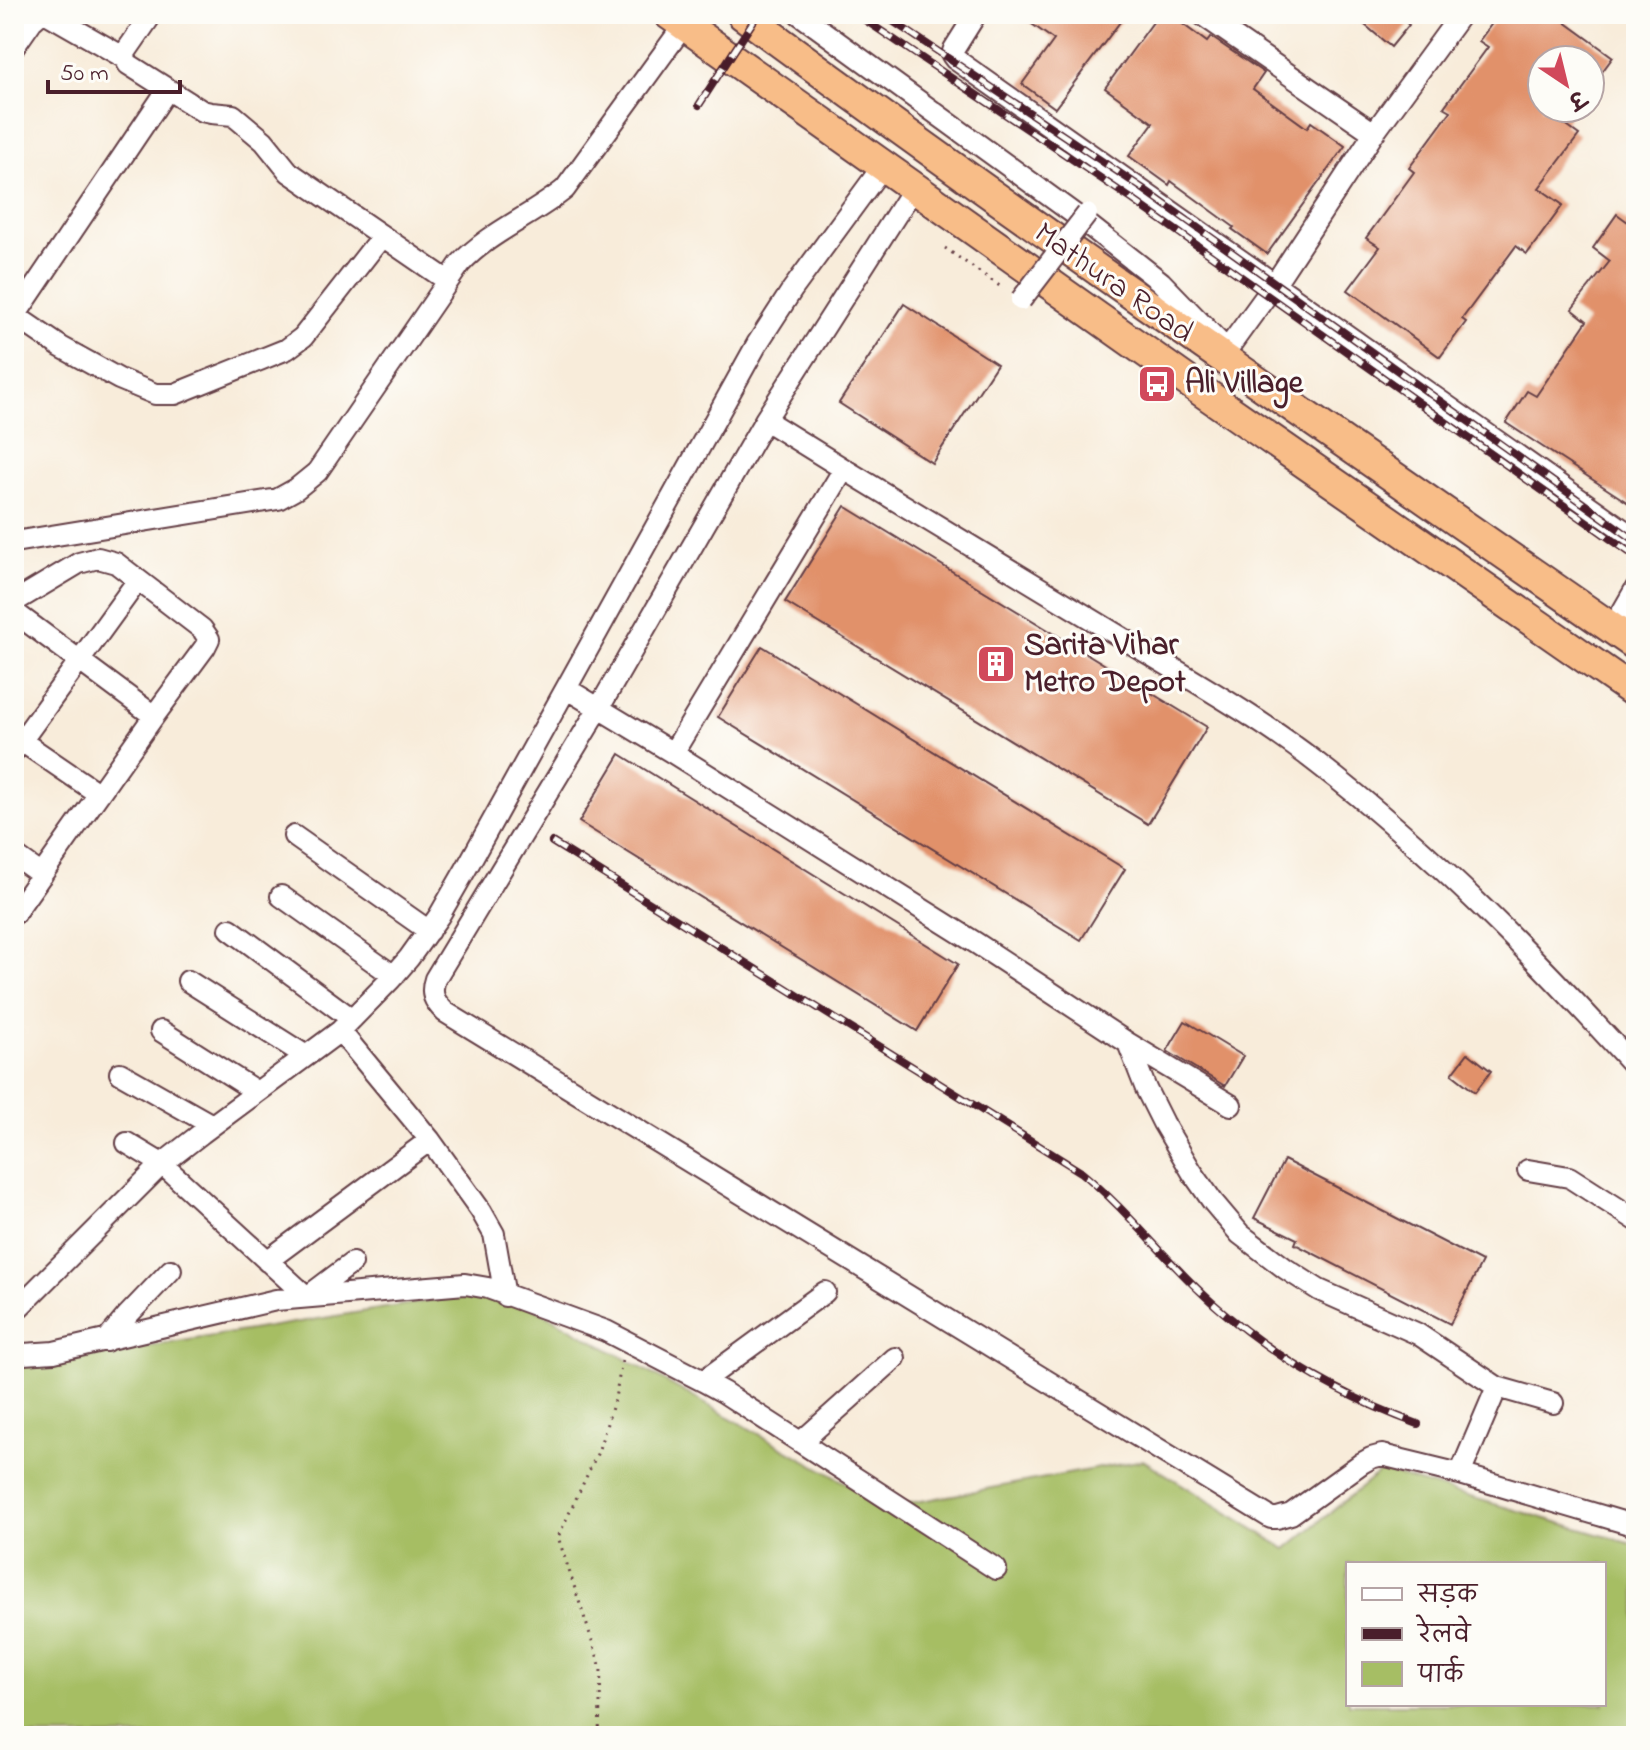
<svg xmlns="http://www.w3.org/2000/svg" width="1650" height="1750" viewBox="0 0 1650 1750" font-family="'Indie Flower','Playpen Sans Deva',sans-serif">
<rect width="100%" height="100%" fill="#fdfcf7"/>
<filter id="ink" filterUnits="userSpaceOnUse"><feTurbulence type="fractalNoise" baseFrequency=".0125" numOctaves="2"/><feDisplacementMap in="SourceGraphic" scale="16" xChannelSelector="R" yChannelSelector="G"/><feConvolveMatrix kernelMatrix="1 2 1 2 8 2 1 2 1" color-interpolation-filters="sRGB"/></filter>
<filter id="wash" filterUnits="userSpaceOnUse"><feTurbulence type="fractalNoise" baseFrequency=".006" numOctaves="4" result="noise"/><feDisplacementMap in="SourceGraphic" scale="32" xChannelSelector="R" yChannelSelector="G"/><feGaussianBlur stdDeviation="1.8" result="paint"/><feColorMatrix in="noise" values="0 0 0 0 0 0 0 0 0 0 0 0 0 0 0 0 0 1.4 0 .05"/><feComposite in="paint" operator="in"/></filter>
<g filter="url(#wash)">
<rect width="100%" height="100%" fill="#f8ecda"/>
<path fill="#a6be64" stroke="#786e48" stroke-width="2" fill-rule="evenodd" d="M501 1289 889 1507 1143 1460 1286 1549 1381 1471 1636 1545V1736H14V1373L23 1367ZM1348 1564H1604V1704H1348Z"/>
<g id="blocks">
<path fill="#e1916b" d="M1018 14H1126L1055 108 1022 84 1054 40Z
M1159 14H1169L1207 42 1211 37 1264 73 1253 89 1307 128 1311 122 1345 146 1267 254 1232 229 1234 227 1171 181 1169 185 1129 156 1153 123 1105 88Z
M1352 14H1409L1403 20 1409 25 1391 47Z
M1499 14H1554L1613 57 1590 88V60H1542V108H1575L1564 124 1579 135 1539 188 1563 205 1527 254 1516 246 1462 319 1466 322 1440 357 1348 290 1380 247 1366 238 1414 172 1409 168 1451 111 1444 107 1488 47 1479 41Z
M1617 214 1636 228V508L1506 423 1527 391 1536 396 1587 321 1572 309 1610 261 1593 248Z
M904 304 997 364 932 463 839 403Z
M845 506 1207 727 1148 824 785 602Z
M762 646 1125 869 1081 940 718 717Z
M620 754 958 964 917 1031 579 822Z
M1185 1021 1243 1056 1225 1086 1167 1051Z
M1468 1053 1491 1071 1475 1092 1452 1074Z
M1284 1160 1482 1262 1450 1324 1295 1244 1297 1239 1254 1218Z"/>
</g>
</g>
<g filter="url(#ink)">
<use href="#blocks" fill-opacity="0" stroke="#643e45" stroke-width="2"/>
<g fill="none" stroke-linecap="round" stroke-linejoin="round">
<defs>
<path id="minor" d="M48 14 125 58
M152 14 125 53V58L128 64 202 111 211 113 233 115 264 141 289 172 448 281
M799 14 1081 219 1161 282 1221 344
M976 14 954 49 952 55 955 59 1636 539
M1201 14 1374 133
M14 47 32 21 40 14
M914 187 765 420 599 708 435 979C430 994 434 1001 445 1012L1271 1518H1277L1291 1514 1362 1463 1371 1458 1382 1455 1460 1474 1636 1526
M14 315 61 347 119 379 155 394H175L287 349 303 337 382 236
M15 316 168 89
M1221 358 1274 285 1374 133 1461 14
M844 469C939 526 1034 584 1129 642 1192 680 1258 717 1317 763 1434 853 1537 959 1636 1068
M14 542 278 499 296 489 317 472 460 264C488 233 532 216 565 189L684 25
M14 602 79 563 98 558 116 563 202 629 209 639 205 647 154 716 14 914
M14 612 154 716
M1613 628 1636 588
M567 689 673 753 976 943 1128 1043 1146 1089 1163 1123 1192 1172 1213 1202 1240 1234 1286 1269 1319 1290 1418 1334 1497 1387 1553 1403
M14 736 99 794
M14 751 138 580
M673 753 844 469 765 420
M294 836 429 931
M14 855 42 875
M281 896 394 976
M230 929 352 1019
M188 981 306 1056
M161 1031 257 1092
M340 1031 430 1140 481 1211 494 1234 505 1296
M1128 1043 1231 1105
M120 1073 212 1125
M127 1143 162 1164 307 1297 352 1263
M1528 1170 1569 1177 1636 1220
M267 1261 430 1140
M14 1312 162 1164 202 1133 340 1031 391 979 409 958 439 916 466 869 757 344 792 290 883 166
M106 1341 127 1316 171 1270
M14 1350 23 1354 54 1352 276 1300 465 1284 488 1288 606 1331 703 1381 723 1392 996 1569
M703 1381 825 1292
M801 1442 895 1358
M1460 1474 1497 1387"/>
<path id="highway" d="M669 14 1183 378 1636 693
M742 14C1036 230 1336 437 1636 645"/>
</defs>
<use href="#minor" stroke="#643e45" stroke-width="24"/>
<use href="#highway" stroke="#643e45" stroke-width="34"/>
<path stroke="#643e45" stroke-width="3" stroke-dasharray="2 6" stroke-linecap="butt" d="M945 248 1004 289
M599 1736 601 1668 558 1537 598 1452 615 1398 622 1361"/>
<use href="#minor" stroke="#fff" stroke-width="20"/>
<use href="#highway" stroke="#f8bd88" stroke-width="30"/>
<defs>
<path id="rail" d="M856 14 1133 200 1636 557
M882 14 1142 188 1636 541
M699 105 758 14
M552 842 1081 1172C1130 1212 1167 1263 1215 1305 1275 1358 1343 1397 1418 1424"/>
</defs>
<use href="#rail" stroke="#4a1f2b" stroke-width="8"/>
<use href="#rail" stroke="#fdfcf7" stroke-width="5" stroke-dasharray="15" stroke-linecap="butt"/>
<defs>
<path id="minor-bridge" d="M1021 300 1087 214"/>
</defs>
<use href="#minor-bridge" stroke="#643e45" stroke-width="24" stroke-linecap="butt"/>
<use href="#minor-bridge" stroke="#fff" stroke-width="20"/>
</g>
</g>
<defs>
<symbol id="bus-square" viewBox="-11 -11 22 22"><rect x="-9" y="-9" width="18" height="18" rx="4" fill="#d1495b" stroke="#fdfcf7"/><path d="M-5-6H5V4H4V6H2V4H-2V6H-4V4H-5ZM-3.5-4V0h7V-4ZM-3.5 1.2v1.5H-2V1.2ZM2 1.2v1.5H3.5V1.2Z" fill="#fff"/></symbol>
<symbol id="building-square" viewBox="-11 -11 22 22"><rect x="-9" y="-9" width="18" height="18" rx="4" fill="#d1495b" stroke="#fdfcf7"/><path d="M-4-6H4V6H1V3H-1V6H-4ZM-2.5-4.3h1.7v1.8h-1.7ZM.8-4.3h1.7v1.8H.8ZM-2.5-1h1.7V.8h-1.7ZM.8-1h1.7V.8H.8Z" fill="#fff"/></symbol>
</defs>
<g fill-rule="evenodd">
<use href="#bus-square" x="1135" y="362" width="44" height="44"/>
<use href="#building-square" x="974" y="642" width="44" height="44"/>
</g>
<g text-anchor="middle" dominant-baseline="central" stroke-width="6" stroke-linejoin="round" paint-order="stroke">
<g font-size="32" fill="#4a1f2b" stroke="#fdfcf7">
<text transform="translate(1113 284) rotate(35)">Mathura Road</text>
</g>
<g font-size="32" font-weight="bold" fill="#4a1f2b" stroke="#fdfcf7" text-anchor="start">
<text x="1185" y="384">Ali Village</text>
<text x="1024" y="646">Sarita Vihar<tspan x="1024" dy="37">Metro Depot</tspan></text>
</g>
</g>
<rect width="1650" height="1750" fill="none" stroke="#fdfcf7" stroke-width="48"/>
<rect x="1346" y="1562" width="260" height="144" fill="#fdfcf7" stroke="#b5a4a5" stroke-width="2"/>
<rect x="1362" y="1588" width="40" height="12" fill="#ffffff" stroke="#b5a4a5" stroke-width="2"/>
<text x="1418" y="1602" font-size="24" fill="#4a1f2b">सड़क</text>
<rect x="1362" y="1628" width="40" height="12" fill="#4a1f2b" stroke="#b5a4a5" stroke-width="2"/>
<text x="1418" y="1642" font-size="24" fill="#4a1f2b">रेलवे</text>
<rect x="1362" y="1662" width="40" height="24" fill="#a6be64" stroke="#b5a4a5" stroke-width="2"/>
<text x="1418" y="1682" font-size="24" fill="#4a1f2b">पार्क</text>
<g transform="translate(1566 84) rotate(145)"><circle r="38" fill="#fdfcf7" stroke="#b5a4a5" stroke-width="2"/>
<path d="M0-6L14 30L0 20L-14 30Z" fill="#d1495b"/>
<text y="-12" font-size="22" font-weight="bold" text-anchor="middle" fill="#4a1f2b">उ</text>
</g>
<path d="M48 80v12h132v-12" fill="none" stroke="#4a1f2b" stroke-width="4"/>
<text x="60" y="80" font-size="24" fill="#4a1f2b" stroke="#fdfcf7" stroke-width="6" paint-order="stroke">50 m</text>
</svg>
